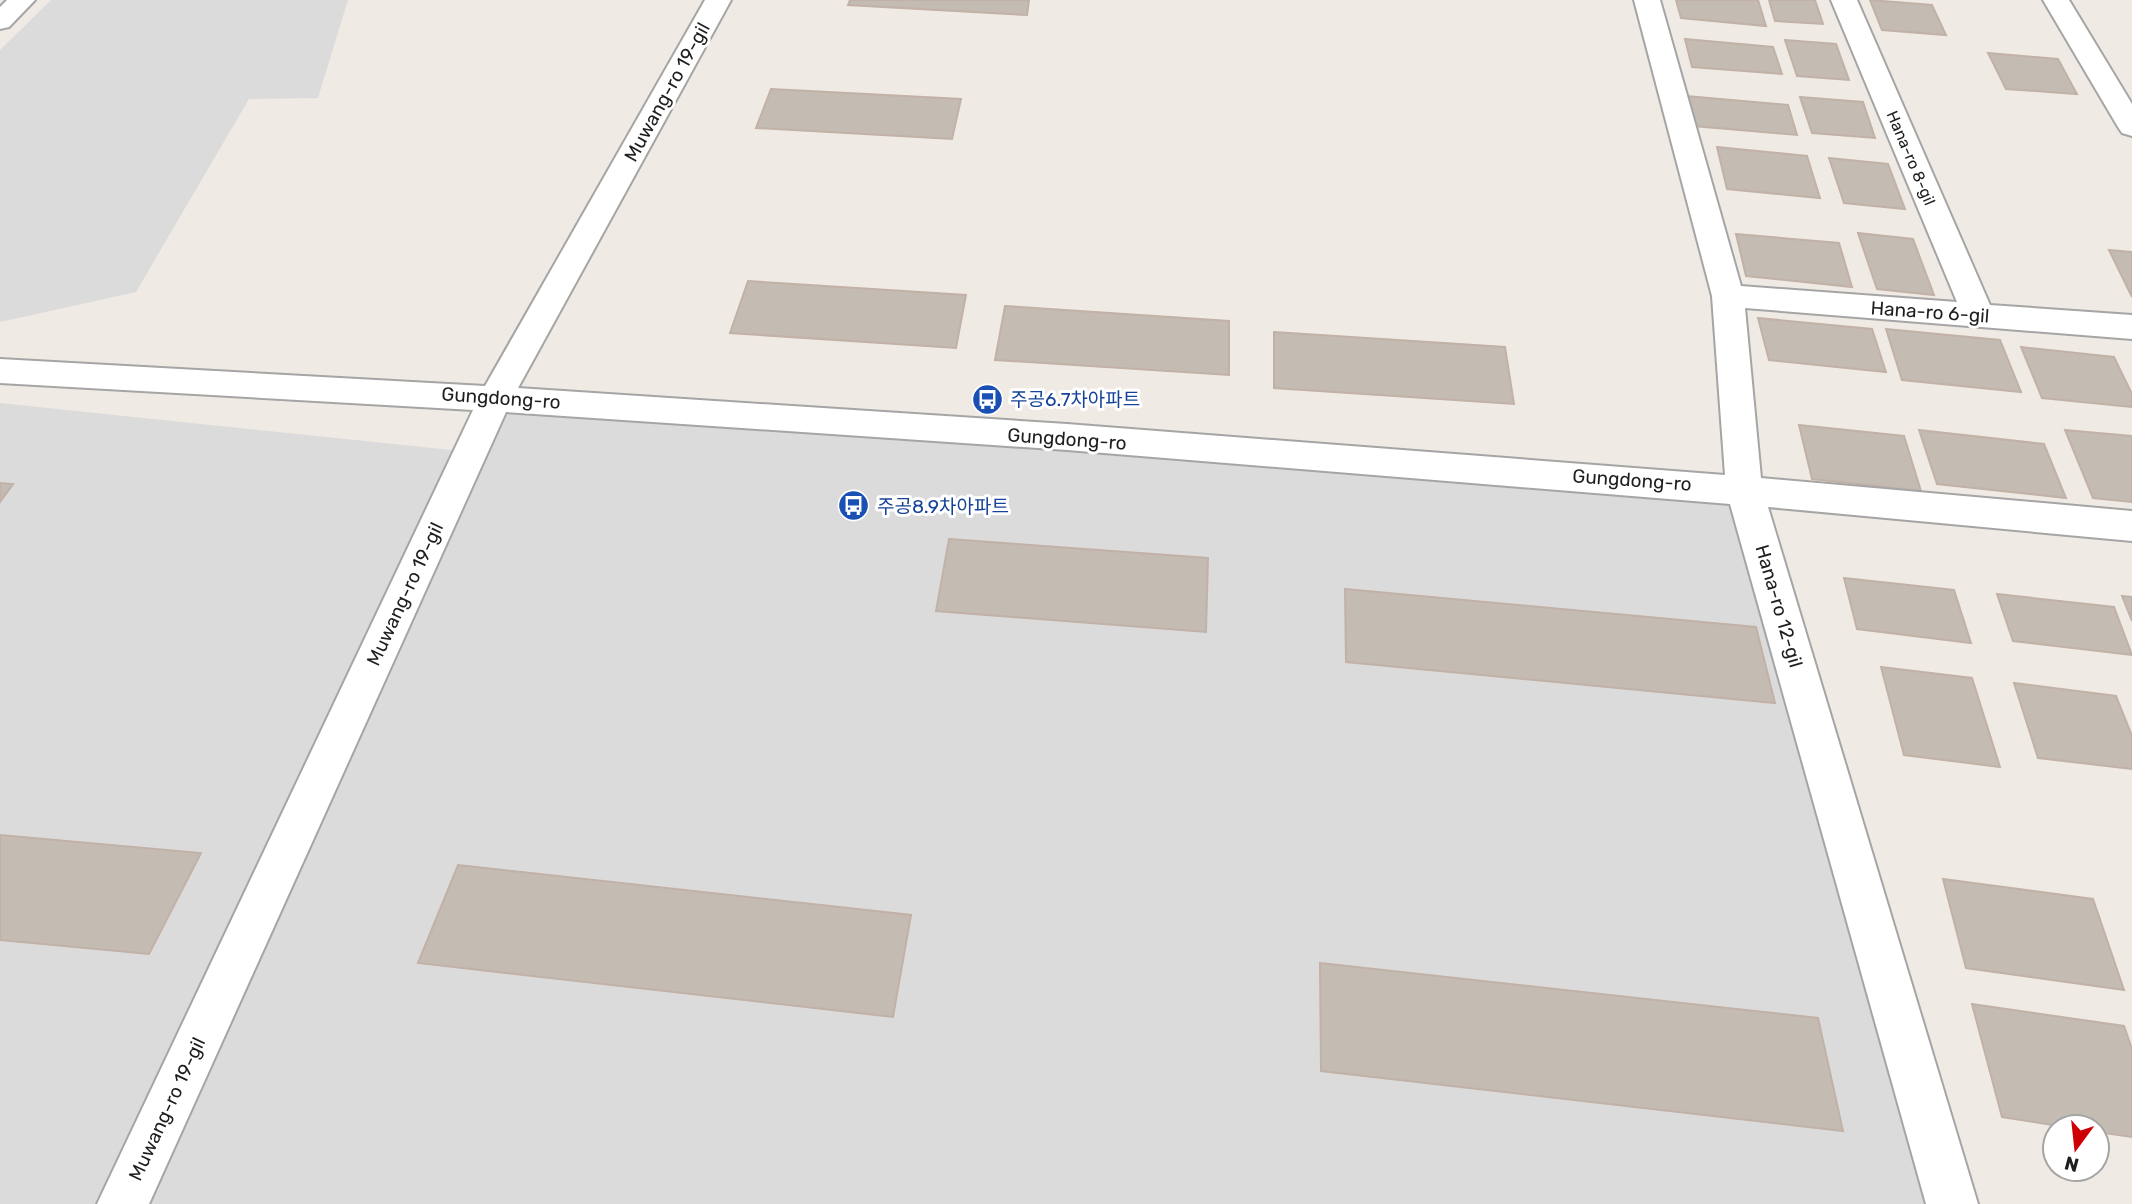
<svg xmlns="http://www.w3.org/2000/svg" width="2132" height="1204" viewBox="0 0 2132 1204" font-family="Rubik,'Noto Sans KR',sans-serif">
<rect width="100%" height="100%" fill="#efebe4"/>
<path fill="#dcdbdb" d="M51 0H348L318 98 249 99 136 292 0 322V50Z
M496 397 1744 489 1952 1204H0V403L471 452Z"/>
<path fill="#c4bbb3" stroke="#c2b1a6" stroke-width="2" d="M850 0H1029L1027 15 848 5Z
M1676 0H1758L1766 26 1681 18Z
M1769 0H1815L1823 24 1775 21Z
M1870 0 1932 5 1946 35 1882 30Z
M1685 39 1773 47 1782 74 1692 67Z
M1785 40 1836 44 1849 80 1797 76Z
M1988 53 2058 59 2077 94 2006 89Z
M771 89 961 99 952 139 756 128Z
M1686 96 1788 105 1797 135 1693 126Z
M1800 97 1863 102 1875 138 1812 133Z
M1717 147 1807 156 1820 198 1727 189Z
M1829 158 1888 164 1905 209 1844 203Z
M1858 233 1913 239 1934 295 1877 289Z
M1736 234 1839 243 1852 287 1746 276Z
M2109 250 2132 252V297Z
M748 281 966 295 956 348 730 333Z
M1005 306 1229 321V375L995 360Z
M1758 318 1872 329 1886 372 1769 360Z
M1886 329 2000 340 2021 392 1902 380Z
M1274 332 1505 347 1514 404 1274 388Z
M2021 347 2114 357 2132 394V407L2042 398Z
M1799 425 1904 436 1921 491 1812 479Z
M1919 430 2044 444 2066 498 1937 484Z
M2065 430 2132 436V502L2093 498Z
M0 483 13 484 0 502Z
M949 539 1208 558 1206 632 936 611Z
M1844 578 1954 590 1971 643 1857 629Z
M1345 589 1756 627 1775 703 1346 662Z
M1997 594 2114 607 2132 655 2013 641Z
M2122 596 2132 597V621Z
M1881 667 1972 678 2000 767 1904 755Z
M2014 683 2116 696 2132 736V769L2038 758Z
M0 835 201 853 149 954 0 940Z
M458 865 911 915 893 1017 418 963Z
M1943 879 2093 899 2124 990 1966 968Z
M1320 963 1818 1018 1843 1131 1321 1071Z
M1972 1004 2124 1026 2132 1049V1137L2097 1132V1127H2065L2002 1117Z"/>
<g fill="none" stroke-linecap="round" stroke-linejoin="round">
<defs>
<path id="minor" d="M7 0H35L9 27 0 29V7Z
M705 0H731L518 388 1067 424 1725 475 1712 296 1634 0H1660L1741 286 1957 302 1831 0H1857L1990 305 2132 315V339L1745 308 1761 478 2132 511V541L1768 507 1978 1204H1926L1730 504 1067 450 506 412 149 1204H97L473 410 0 383V359L485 386Z
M2043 0H2069L2132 104V136L2122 133 2118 127Z"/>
</defs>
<use href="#minor" stroke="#a5a5a5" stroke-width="4"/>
<use href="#minor" fill="#fff" fill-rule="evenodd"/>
</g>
<defs>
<symbol id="bus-disc" viewBox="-11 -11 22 22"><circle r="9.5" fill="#1a4fb4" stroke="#fff"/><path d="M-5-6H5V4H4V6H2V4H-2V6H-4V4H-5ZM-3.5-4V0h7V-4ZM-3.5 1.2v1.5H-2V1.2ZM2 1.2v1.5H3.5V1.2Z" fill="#fff"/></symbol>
</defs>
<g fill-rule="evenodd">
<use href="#bus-disc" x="970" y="382" width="35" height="35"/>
<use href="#bus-disc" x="836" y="488" width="35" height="35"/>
</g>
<g text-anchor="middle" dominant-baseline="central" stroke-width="6" stroke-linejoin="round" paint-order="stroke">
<g font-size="16" fill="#1e1e1e" stroke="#fff">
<text transform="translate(1911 158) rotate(67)">Hana-ro 8-gil</text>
</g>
<g font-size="19" fill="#1e1e1e" stroke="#fff">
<text transform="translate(667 92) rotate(-61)">Muwang-ro 19-gil</text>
<text transform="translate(1930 312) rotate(4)">Hana-ro 6-gil</text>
<text transform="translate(501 398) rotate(4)">Gungdong-ro</text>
<text transform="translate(1067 439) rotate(4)">Gungdong-ro</text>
<text transform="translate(1632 480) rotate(4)">Gungdong-ro</text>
<text transform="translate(405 594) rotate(-65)">Muwang-ro 19-gil</text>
<text transform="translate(1779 606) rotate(74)">Hana-ro 12-gil</text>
<text transform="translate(167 1109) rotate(-65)">Muwang-ro 19-gil</text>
</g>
<g font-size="19" fill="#164399" stroke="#fff" text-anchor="start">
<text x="1010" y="399">주공6.7차아파트</text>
<text x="877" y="506">주공8.9차아파트</text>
</g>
</g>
<g transform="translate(2076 1148) rotate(195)"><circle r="33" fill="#ffffff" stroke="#a5a5a5" stroke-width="2"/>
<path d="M0-5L12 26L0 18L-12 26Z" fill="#cc0005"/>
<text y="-10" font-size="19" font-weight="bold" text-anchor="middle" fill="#1e1e1e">N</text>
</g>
</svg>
